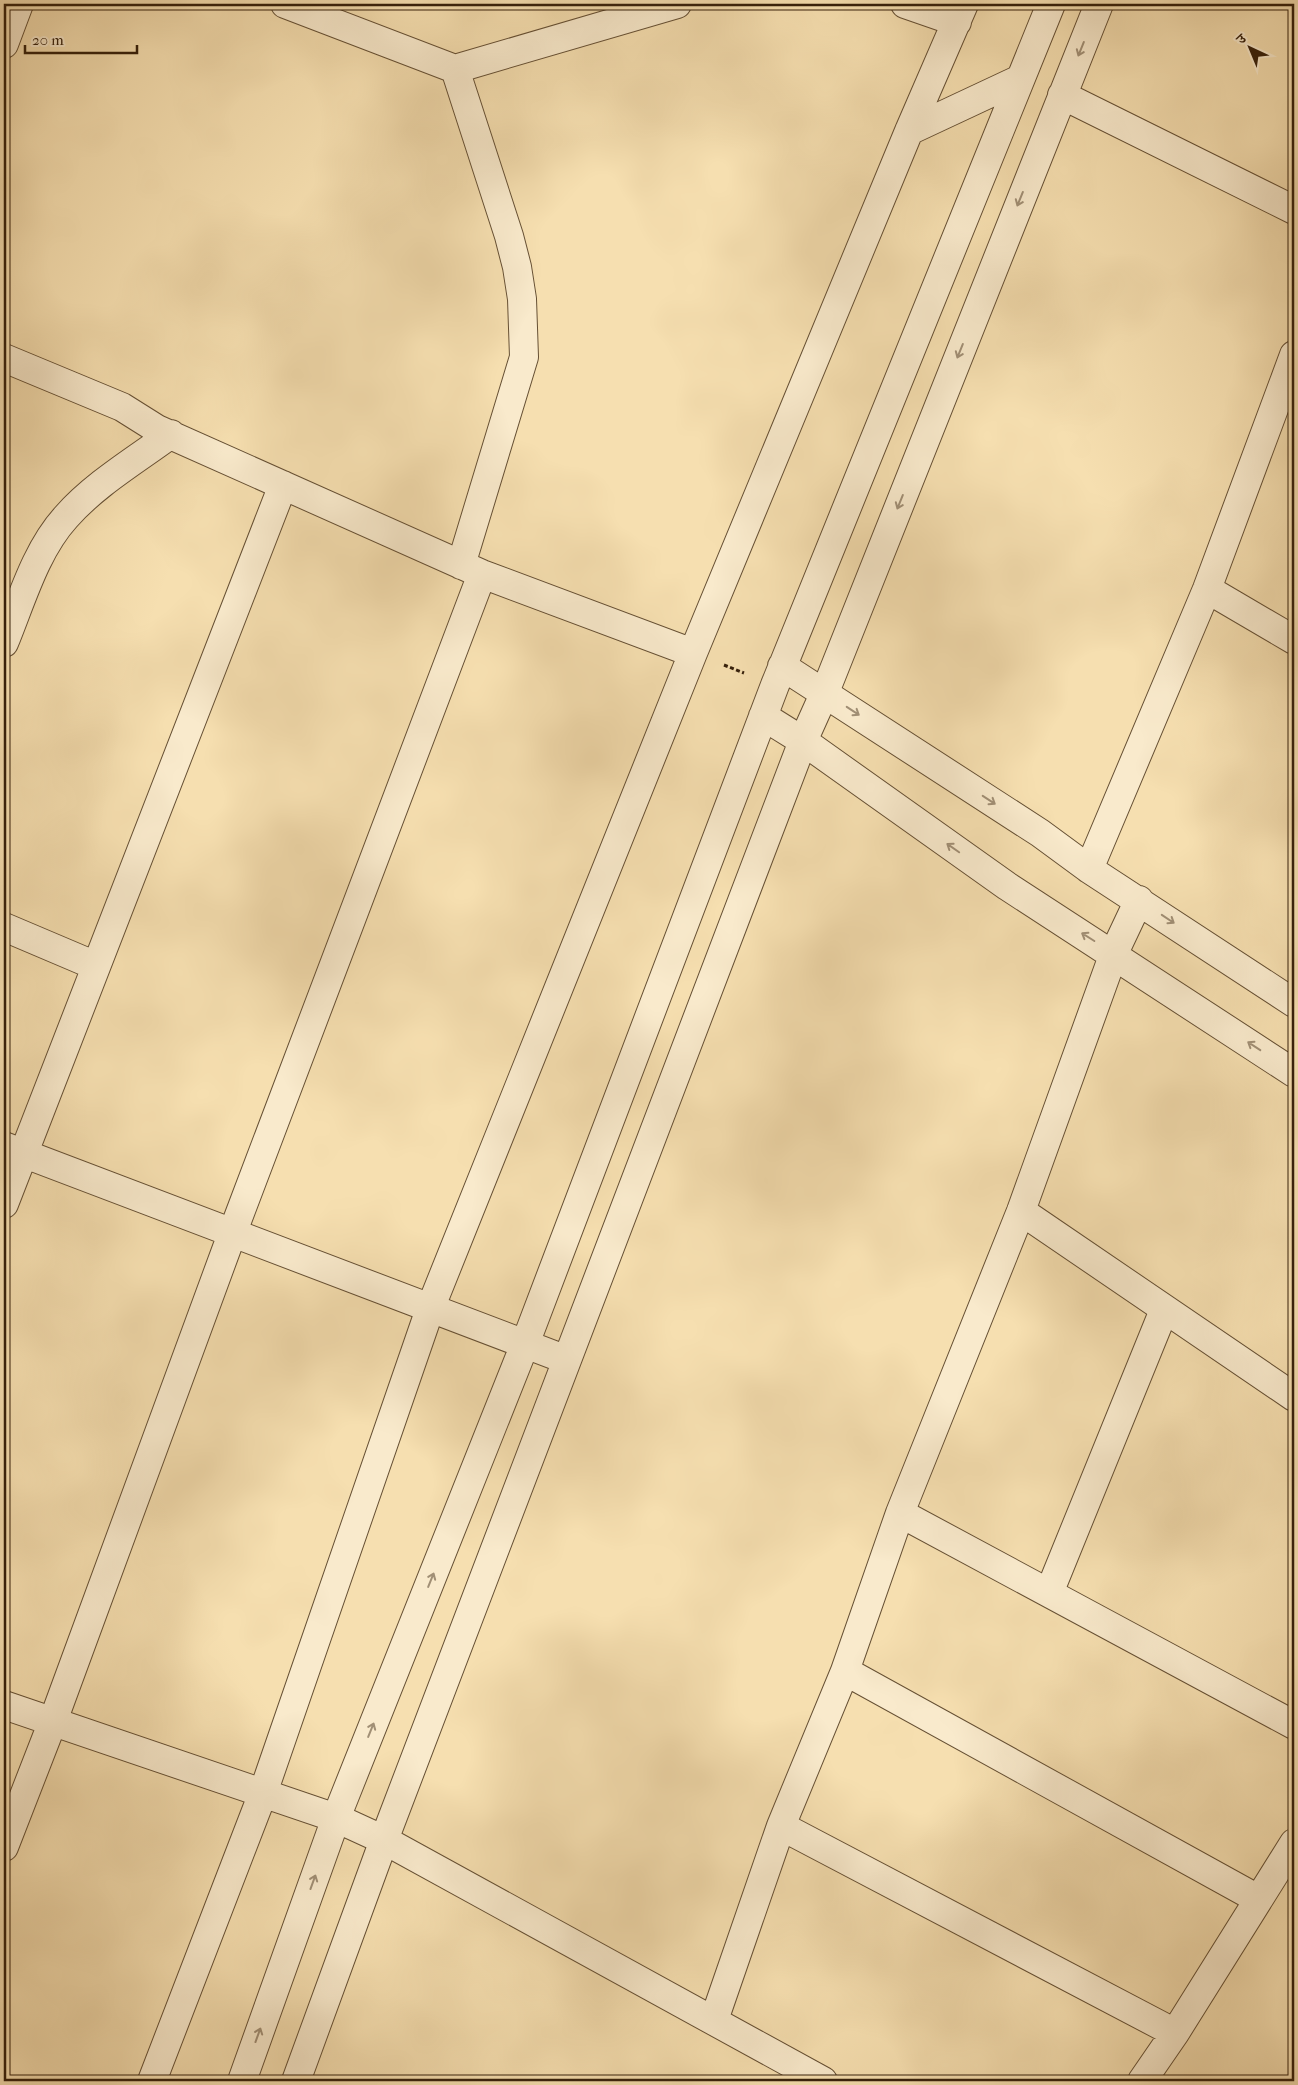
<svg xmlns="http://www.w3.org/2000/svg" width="1298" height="2085" viewBox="0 0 1298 2085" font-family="'IM FELL French Canon','Noto Serif Devanagari',serif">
<rect width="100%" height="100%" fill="#f6dfb0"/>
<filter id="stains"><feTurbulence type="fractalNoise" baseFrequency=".004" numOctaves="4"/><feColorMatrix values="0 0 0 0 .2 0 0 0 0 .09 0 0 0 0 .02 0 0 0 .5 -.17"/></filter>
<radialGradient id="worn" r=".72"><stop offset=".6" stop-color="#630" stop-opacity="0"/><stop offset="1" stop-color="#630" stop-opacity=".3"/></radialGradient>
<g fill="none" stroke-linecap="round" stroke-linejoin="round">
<defs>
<path id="minor" d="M285 4 455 69 509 236 517 267 522 299 524 357 461 565
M905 4 957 22
M4 44 19 4
M455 69 677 4
M1062 95 1294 210
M909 131 1020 79
M4 358 122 407 157 429 482 574 693 653
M1207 589 1294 640
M4 643C21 602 35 551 66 517 95 484 136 460 171 434
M782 666 1040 833 1089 869 1294 1003
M763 716 803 741 1007 886 1294 1073
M1089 869 1207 589 1294 355
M4 927 96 966
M4 1146 567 1360
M4 1204 283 485
M1021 1211 1294 1397
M900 1513 1294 1725
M1049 1593 1164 1310
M845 1671 1258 1899
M4 1705 336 1818 384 1840 823 2081
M781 1826 1175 2033
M4 1847 53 1721 232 1234 482 574
M714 2020 781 1826 845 1671 900 1513 1021 1211 1114 953 1139 900
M152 2081 263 1793 430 1309 693 653 909 131 964 4
M242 2081 336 1818 525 1344 775 685 1051 4
M296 2081 384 1840 803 741 825 692 1099 4
M1142 2081 1175 2033 1294 1843"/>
</defs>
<use href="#minor" stroke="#665034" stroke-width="30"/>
<path stroke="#36200b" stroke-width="3" stroke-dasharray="4 2.5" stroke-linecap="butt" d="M724 665 744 673"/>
<use href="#minor" stroke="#f9eacc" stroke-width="28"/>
</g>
<defs><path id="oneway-shaft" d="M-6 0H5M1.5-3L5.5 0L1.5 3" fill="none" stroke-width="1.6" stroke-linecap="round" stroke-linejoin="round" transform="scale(1.25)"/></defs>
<g stroke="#a18f75">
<use href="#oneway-shaft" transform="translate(1081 49) rotate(112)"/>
<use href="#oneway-shaft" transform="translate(1020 199) rotate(112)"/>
<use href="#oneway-shaft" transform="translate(960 351) rotate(112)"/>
<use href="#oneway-shaft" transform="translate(900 502) rotate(112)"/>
<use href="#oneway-shaft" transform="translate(853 711) rotate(33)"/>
<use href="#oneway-shaft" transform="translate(989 800) rotate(33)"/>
<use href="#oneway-shaft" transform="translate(953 848) rotate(-145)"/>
<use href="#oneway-shaft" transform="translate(1168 919) rotate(34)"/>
<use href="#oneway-shaft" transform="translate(1088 937) rotate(-148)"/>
<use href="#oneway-shaft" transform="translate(1254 1046) rotate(-147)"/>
<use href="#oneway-shaft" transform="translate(431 1580) rotate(-68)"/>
<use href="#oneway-shaft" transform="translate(371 1730) rotate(-68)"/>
<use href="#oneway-shaft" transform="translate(313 1882) rotate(-70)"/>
<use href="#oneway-shaft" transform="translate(258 2035) rotate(-70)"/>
</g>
<rect width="1298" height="2085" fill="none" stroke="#f6dfb0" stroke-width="20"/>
<rect x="5" y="5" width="1288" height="2075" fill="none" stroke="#36200b" stroke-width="2.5"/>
<rect x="10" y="10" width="1278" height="2065" fill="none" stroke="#36200b"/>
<g transform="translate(1250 48) rotate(316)" stroke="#f9eacc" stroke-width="4" paint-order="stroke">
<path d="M0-4L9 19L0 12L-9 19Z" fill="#36200b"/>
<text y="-8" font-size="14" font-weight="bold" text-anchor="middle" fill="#36200b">उ</text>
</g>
<path d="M25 45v8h112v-8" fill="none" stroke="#36200b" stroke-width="2.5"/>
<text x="32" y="45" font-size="15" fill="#36200b" stroke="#f9eacc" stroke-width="4" paint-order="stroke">20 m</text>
<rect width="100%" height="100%" filter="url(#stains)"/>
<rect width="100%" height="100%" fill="url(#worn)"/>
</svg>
